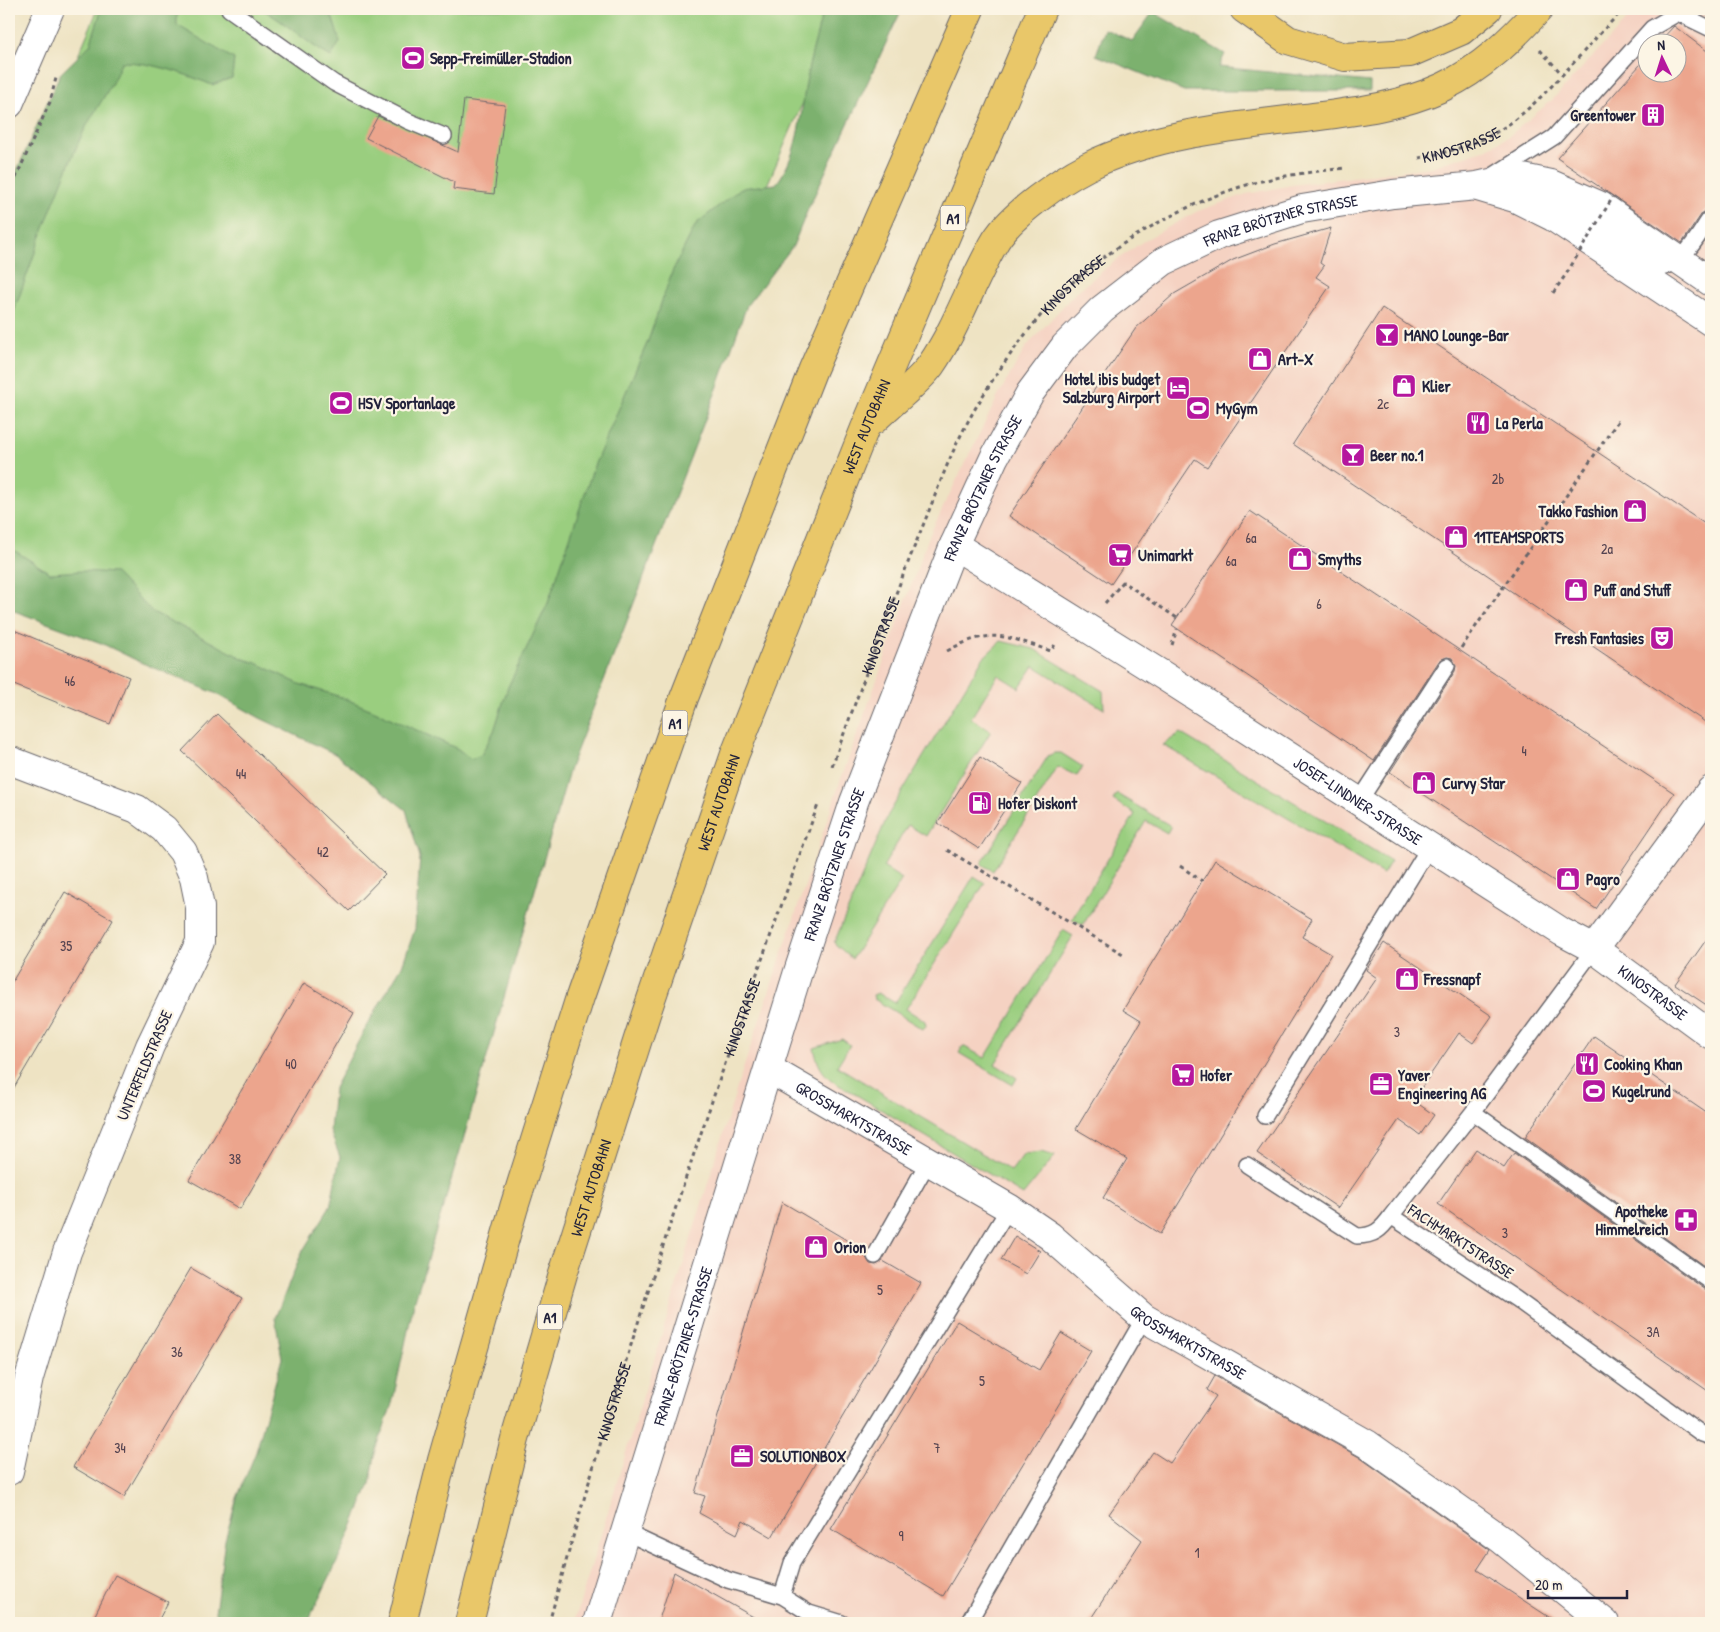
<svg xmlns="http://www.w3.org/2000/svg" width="1720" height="1632" viewBox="0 0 1720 1632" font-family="'Patrick Hand',sans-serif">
<rect width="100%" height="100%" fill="#fcf5e5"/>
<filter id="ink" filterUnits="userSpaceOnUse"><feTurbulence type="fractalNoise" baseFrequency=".02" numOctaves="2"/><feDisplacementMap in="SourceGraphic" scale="10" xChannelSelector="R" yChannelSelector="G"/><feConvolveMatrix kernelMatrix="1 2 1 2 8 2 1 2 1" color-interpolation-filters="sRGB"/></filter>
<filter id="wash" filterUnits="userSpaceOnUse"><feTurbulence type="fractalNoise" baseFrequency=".0096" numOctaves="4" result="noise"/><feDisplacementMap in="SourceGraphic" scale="20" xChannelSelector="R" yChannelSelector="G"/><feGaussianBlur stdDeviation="1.12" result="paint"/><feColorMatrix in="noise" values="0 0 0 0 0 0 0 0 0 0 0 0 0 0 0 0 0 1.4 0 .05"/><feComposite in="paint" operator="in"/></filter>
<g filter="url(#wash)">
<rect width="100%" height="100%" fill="#eee3c3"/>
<path fill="#f5d2c2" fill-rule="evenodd" d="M1637 9H1711V1623H574L739 1081 841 779 929 536 999 394 1026 347 1076 292 1111 264 1145 240 1198 211 1247 194 1292 185 1431 167 1483 150 1508 137 1552 100ZM1648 42H1678V72H1648Z"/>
<path fill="#9ace7f" stroke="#5e785d" d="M98 9H843L499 808 9 585V217Z
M1001 641 1034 649 1103 691 1104 709 1034 666 1019 688 998 675 971 718 991 731 926 836 908 825 883 867 902 879 852 959 834 943 888 815 983 658Z
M1180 733 1391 861 1383 874 1163 745Z
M1054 753H1061L1083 767 1077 776 1058 767 993 871 981 864 1048 756Z
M1117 794 1171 826 1167 833 1146 821 1083 925 1072 919 1135 814 1113 800Z
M974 876 985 883 906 1009 925 1021 926 1026 923 1029 921 1028 874 999 873 995 878 993 895 1003Z
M1063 930 1073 936 995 1064 1017 1078 1013 1085 959 1053 963 1046 985 1058Z
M842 1039 850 1045 837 1066 1011 1171 1024 1154 1041 1152 1055 1156 1023 1195 850 1091C828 1080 819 1073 814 1048Z"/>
<path fill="#7bb16e" stroke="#4e6a54" d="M100 9H177V25L234 59 232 78 212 85C183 73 152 62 121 62 112 90 92 112 80 139 53 200 31 263 9 326V188L60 74 90 45 101 11Z
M261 9H326L333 19 340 42 331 57C306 43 286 22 261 9Z
M823 9H902L808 209 793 246 747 305 718 386 570 768 462 1144 414 1303 392 1404 376 1450 370 1484 341 1554 307 1623H217L215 1612 225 1540 237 1498 256 1452 282 1358 275 1318 302 1252 330 1207 340 1157 330 1131 334 1088 367 1025 402 966 415 929 420 857 406 810 335 754 260 718 217 694 140 662 101 643 9 609V547L50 573 82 571 115 573 151 611 244 659 257 663 299 684 341 697 377 712 458 749 471 759 481 755 494 731 508 687 548 603 594 466 648 341 672 272 696 224 741 188 776 184C801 153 801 104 809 66 813 47 819 28 823 9Z
M1153 12 1225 54 1219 67 1370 82V91H1184L1096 55 1105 29 1132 41Z"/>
<g id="blocks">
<path fill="#eca58d" d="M1674 26 1711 54V205L1703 212 1682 243 1557 158 1648 56V72H1678V42H1659Z
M464 100 505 105 494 194 453 189 454 182 366 138 378 116 458 152Z
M1331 228 1320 263 1324 266 1316 277 1330 286 1207 467 1195 459 1111 584 1009 516 1136 328 1174 294 1233 260 1275 244Z
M1382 308 1711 528V726L1293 444Z
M1250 511 1674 793 1596 909 1390 772 1455 671 1456 666 1452 658 1447 657 1439 661 1374 761 1172 625Z
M9 628 129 677 110 724 9 683Z
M217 714 385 874 349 911 182 751Z
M980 757 1022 783 979 849 938 823Z
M1215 860 1312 919 1302 937 1331 954 1160 1234 1103 1198 1127 1159 1076 1129 1141 1021 1123 1010Z
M65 892 113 920 9 1096V987Z
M1711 933V1008L1675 984Z
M1384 943 1492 1016 1473 1043 1459 1033 1413 1100 1434 1115 1420 1135 1399 1120 1338 1208 1257 1153 1377 978 1366 970Z
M304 983 354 1013 240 1209 189 1180Z
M1594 1036 1711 1116V1271L1525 1137Z
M1476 1149 1504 1168 1514 1153 1706 1290 1711 1291V1393L1438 1204Z
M782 1202 867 1252 866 1257 870 1264 876 1265 883 1261 921 1283 772 1537 743 1520 737 1534 699 1513 705 1496 695 1493Z
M1015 1236 1040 1251 1026 1274 1001 1260Z
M191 1268 242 1298 124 1497 73 1467Z
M957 1321 1039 1370 1061 1333 1091 1351 943 1596 831 1529Z
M1215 1376 1359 1457 1490 1550 1477 1570 1558 1623H1088L1142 1540 1109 1514 1153 1452 1170 1463 1216 1396 1207 1390Z
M674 1572 764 1623H658Z
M115 1575 168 1602 157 1623H91Z"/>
</g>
</g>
<g filter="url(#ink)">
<use href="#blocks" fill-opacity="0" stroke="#69666b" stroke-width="1"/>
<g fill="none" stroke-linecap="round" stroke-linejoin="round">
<defs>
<path id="service" d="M229 9 334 83 408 121 444 136
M1494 175 1554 137 1652 28 1678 13 1711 29
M1548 200 1578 214 1660 268C1684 265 1698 235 1711 217
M1360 800 1447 666
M1594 949 1473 1112 1391 1216 1516 1299 1702 1434 1711 1437
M1473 1112 1711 1282
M1265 1116 1430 846
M1247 1165 1357 1236C1374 1236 1381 1230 1391 1216
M875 1256 928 1162
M625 1532 728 1580 782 1596 792 1563 1009 1208
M782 1596 809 1613 842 1623
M968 1623 1144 1318"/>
<g id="minor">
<path d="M1478 187 1515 198 1553 217 1711 322"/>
<path id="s4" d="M954 545 1164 676 1562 932 1594 949 1711 1035"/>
<path d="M9 760 137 809 164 829 183 852 194 878 200 907V942L150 1046 67 1252 29 1378 9 1471"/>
<path d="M1594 949 1711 790"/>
<path id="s5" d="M769 1069 1009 1208 1050 1236 1144 1318 1367 1444 1501 1539 1605 1623"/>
<path id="s6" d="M597 1623 798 972 854 802 954 545 994 458 1030 393 1065 346 1102 309 1164 261 1219 235 1302 209 1393 194 1477 186 1518 177 1551 184 1601 206 1711 282"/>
</g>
<path id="tertiary" d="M9 104 50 9"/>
<g id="motorway">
<path d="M1244 9 1288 40 1345 57 1410 53 1461 31 1488 9"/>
<path d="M874 420C890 404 918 383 931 365 958 326 972 280 996 240 1012 214 1060 181 1087 167 1153 134 1233 126 1305 118 1352 112 1399 107 1443 87 1481 69 1511 40 1539 9"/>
<path d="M402 1623 442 1460 514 1207 580 997 684 698 813 369 970 9"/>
<path id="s7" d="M469 1623 515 1439 563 1274 646 1014 735 754 865 428 1042 9"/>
</g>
</defs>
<use href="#service" stroke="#69666b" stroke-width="18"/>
<use href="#minor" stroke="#69666b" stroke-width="30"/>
<use href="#tertiary" stroke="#69666b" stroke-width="30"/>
<use href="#motorway" stroke="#69666b" stroke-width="30"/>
<g stroke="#69666b" stroke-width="3" stroke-dasharray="4 4" stroke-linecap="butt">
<path d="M1540 50 1562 74"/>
<path id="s1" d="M1419 158C1444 153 1468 147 1491 135 1538 111 1585 46 1624 9"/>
<path d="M9 193 50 102 56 78"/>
<path d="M1553 293 1571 267"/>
<path d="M1105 603 1123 582 1177 618"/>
<path d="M1172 645 1177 629"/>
<path d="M1461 648 1620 418"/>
<path d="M947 651C992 627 1005 636 1051 651L1056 643"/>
<path id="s2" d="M832 766C862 685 891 603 924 523 936 494 947 462 962 433 983 391 1017 342 1048 307 1097 251 1193 196 1266 180 1292 174 1319 171 1346 168"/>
<path d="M947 850 1123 954"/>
<path d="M1180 866 1202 881"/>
<path id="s3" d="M549 1623C624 1346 719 1075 818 805"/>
</g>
<use href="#service" stroke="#fff" stroke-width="15"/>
<use href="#minor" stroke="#fff" stroke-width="28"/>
<use href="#tertiary" stroke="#fff" stroke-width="28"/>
<use href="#motorway" stroke="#e9c769" stroke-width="28"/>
<path stroke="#69666b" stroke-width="3" stroke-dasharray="4 4" stroke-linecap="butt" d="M1571 266 1613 197"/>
</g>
</g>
<defs>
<symbol id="stadium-square" viewBox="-11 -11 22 22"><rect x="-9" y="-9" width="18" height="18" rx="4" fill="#b5179e" stroke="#fcf5e5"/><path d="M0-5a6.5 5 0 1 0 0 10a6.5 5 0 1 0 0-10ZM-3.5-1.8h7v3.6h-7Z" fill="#fff"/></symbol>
<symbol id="building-square" viewBox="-11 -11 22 22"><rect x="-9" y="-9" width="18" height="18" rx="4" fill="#b5179e" stroke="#fcf5e5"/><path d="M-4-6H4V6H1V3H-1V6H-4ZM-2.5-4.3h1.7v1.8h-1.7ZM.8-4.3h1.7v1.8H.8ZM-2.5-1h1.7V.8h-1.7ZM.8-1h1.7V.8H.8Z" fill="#fff"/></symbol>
<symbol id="bar-square" viewBox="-11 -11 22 22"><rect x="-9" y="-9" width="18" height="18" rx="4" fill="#b5179e" stroke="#fcf5e5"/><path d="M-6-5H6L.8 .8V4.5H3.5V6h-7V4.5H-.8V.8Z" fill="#fff"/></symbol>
<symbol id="shop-square" viewBox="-11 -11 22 22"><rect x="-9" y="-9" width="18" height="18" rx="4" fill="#b5179e" stroke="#fcf5e5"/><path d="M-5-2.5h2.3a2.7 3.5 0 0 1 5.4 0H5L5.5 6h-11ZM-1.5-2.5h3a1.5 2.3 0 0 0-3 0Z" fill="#fff"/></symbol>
<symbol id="hotel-square" viewBox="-11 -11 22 22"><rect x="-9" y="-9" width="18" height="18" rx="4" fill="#b5179e" stroke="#fcf5e5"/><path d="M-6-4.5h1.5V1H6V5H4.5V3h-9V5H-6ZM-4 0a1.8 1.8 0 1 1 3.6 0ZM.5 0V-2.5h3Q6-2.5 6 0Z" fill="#fff"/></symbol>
<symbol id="restaurant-square" viewBox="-11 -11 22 22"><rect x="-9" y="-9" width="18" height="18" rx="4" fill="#b5179e" stroke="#fcf5e5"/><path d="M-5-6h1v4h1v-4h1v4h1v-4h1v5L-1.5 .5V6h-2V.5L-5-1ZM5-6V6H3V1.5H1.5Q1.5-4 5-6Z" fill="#fff"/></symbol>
<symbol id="supermarket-square" viewBox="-11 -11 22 22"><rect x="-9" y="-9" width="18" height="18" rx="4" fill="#b5179e" stroke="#fcf5e5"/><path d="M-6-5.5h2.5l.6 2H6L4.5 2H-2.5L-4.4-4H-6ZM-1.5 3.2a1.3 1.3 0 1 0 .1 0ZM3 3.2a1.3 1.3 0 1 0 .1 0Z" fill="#fff"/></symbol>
<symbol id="theatre-square" viewBox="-11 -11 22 22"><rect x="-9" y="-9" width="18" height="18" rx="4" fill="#b5179e" stroke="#fcf5e5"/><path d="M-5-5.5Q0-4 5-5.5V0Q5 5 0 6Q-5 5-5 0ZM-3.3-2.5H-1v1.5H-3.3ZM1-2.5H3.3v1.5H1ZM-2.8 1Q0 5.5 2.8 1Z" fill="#fff"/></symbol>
<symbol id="fuel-square" viewBox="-11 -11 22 22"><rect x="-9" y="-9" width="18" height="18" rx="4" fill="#b5179e" stroke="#fcf5e5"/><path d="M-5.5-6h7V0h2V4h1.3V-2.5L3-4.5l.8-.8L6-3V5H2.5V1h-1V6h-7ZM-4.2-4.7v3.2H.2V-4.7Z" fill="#fff"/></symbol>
<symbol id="office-square" viewBox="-11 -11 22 22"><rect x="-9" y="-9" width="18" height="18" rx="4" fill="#b5179e" stroke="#fcf5e5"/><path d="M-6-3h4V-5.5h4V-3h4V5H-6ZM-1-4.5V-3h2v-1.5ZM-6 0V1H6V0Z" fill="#fff"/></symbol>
<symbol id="pharmacy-square" viewBox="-11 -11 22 22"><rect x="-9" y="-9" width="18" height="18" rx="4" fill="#b5179e" stroke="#fcf5e5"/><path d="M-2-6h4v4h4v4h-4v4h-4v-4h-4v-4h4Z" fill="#fff"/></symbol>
</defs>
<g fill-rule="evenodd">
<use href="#stadium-square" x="399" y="44" width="28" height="28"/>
<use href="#building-square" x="1639" y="101" width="28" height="28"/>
<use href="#bar-square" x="1373" y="321" width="28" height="28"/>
<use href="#shop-square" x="1246" y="345" width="28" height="28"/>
<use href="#shop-square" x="1390" y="372" width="28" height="28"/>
<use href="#hotel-square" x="1164" y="374" width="28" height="28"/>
<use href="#stadium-square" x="327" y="389" width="28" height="28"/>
<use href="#stadium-square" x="1184" y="394" width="28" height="28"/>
<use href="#restaurant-square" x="1464" y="409" width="28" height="28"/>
<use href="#bar-square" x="1339" y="441" width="28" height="28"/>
<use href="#shop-square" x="1621" y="497" width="28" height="28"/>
<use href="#shop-square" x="1442" y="523" width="28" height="28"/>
<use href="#supermarket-square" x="1106" y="541" width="28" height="28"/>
<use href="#shop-square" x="1286" y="545" width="28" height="28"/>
<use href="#shop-square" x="1562" y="576" width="28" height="28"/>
<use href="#theatre-square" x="1648" y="624" width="28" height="28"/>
<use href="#shop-square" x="1410" y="769" width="28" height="28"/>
<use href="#fuel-square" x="966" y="789" width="28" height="28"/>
<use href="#shop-square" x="1554" y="865" width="28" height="28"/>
<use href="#shop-square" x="1393" y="965" width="28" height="28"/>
<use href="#restaurant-square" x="1573" y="1050" width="28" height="28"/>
<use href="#supermarket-square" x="1169" y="1061" width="28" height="28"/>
<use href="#office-square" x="1367" y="1070" width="28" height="28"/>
<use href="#stadium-square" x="1580" y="1077" width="28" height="28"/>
<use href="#pharmacy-square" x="1672" y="1206" width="28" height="28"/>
<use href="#shop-square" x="802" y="1233" width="28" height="28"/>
<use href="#office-square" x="728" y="1442" width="28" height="28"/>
</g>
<g text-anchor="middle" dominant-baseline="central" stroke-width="4.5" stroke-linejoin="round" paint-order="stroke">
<g font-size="14" fill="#544350">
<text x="1383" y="403">2c</text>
<text x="1498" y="478">2b</text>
<text x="1251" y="537">6a</text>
<text x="1607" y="548">2a</text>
<text x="1231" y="560">6a</text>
<text x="1319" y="603">6</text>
<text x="70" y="680">46</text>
<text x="1524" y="750">4</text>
<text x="241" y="773">44</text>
<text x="323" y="851">42</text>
<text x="66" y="945">35</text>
<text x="1397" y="1031">3</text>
<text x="291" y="1063">40</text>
<text x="235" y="1158">38</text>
<text x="1505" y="1232">3</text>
<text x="880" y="1289">5</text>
<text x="1653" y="1331">3A</text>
<text x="177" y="1351">36</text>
<text x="982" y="1380">5</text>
<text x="120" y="1447">34</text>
<text x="937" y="1447">7</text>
<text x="901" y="1535">9</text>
<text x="1197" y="1552">1</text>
</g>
<g fill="#fcf5e5" stroke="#63616e" stroke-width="1">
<rect x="940.5" y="205.5" width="25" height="25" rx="4"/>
<rect x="662.5" y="710.5" width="25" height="25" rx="4"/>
<rect x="537.5" y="1304.5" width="25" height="25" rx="4"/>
</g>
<g font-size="15" font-weight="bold" fill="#22223b">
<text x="953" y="218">A1</text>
<text x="675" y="723">A1</text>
<text x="550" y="1317">A1</text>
</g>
<g font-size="16" font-weight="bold" fill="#22223b" stroke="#fcf5e5" text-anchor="start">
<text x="430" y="58">Sepp-Freimüller-Stadion</text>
<text x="1636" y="115" text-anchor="end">Greentower</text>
<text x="1404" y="335">MANO Lounge-Bar</text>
<text x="1278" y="359">Art-X</text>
<text x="1160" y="379" text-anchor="end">Hotel ibis budget<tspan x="1160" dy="18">Salzburg Airport</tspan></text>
<text x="1422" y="386">Klier</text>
<text x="358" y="403">HSV Sportanlage</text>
<text x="1216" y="408">MyGym</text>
<text x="1496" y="423">La Perla</text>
<text x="1370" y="455">Beer no.1</text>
<text x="1618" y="511" text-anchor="end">Takko Fashion</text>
<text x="1474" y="537">11TEAMSPORTS</text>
<text x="1138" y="555">Unimarkt</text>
<text x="1318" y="559">Smyths</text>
<text x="1594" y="590">Puff and Stuff</text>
<text x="1644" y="638" text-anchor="end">Fresh Fantasies</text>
<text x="1442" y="783">Curvy Star</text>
<text x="998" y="803">Hofer Diskont</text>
<text x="1586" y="879">Pagro</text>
<text x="1424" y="979">Fressnapf</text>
<text x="1604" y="1064">Cooking Khan</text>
<text x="1200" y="1075">Hofer</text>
<text x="1398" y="1075">Yaver<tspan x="1398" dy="18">Engineering AG</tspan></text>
<text x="1612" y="1091">Kugelrund</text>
<text x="1668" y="1211" text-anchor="end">Apotheke<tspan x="1668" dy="18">Himmelreich</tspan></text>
<text x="834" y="1247">Orion</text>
<text x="760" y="1456">SOLUTIONBOX</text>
</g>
<g font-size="16" fill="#22223b" stroke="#fcf5e5">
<text stroke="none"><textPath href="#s1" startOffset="44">KINOSTRASSE</textPath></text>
<text stroke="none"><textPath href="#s6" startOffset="1620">FRANZ BRÖTZNER STRASSE</textPath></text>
<text stroke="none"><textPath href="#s2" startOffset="544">KINOSTRASSE</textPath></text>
<text stroke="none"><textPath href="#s7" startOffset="1262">WEST AUTOBAHN</textPath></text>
<text stroke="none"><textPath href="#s6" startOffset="1200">FRANZ BRÖTZNER STRASSE</textPath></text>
<text stroke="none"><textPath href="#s2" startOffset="139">KINOSTRASSE</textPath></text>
<text stroke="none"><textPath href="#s4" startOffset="478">JOSEF-LINDNER-STRASSE</textPath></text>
<text stroke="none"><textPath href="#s7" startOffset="858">WEST AUTOBAHN</textPath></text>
<text stroke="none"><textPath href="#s6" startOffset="795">FRANZ BRÖTZNER STRASSE</textPath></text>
<text stroke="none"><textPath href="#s4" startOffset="830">KINOSTRASSE</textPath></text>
<text stroke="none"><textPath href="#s3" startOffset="636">KINOSTRASSE</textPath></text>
<text transform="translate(144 1065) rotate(-67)">UNTERFELDSTRASSE</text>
<text stroke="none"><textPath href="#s5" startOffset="98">GROSSMARKTSTRASSE</textPath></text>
<text stroke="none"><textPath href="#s7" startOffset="452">WEST AUTOBAHN</textPath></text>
<text transform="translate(1461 1241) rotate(33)">FACHMARKTSTRASSE</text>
<text stroke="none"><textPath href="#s5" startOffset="502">GROSSMARKTSTRASSE</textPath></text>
<text stroke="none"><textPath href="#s6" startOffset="290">FRANZ-BRÖTZNER-STRASSE</textPath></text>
<text stroke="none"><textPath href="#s3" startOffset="231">KINOSTRASSE</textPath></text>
</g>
</g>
<rect width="1720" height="1632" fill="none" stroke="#fcf5e5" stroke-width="30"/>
<g transform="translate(1662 58) rotate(356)"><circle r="24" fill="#fcf5e5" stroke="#a5a1a1"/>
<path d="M0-4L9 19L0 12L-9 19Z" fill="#b5179e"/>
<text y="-8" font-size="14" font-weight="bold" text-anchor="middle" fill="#22223b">N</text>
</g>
<path d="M1528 1590v8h99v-8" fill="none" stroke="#22223b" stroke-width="2.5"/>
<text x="1535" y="1590" font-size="15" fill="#22223b" stroke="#fcf5e5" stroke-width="4" paint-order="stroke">20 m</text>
</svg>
